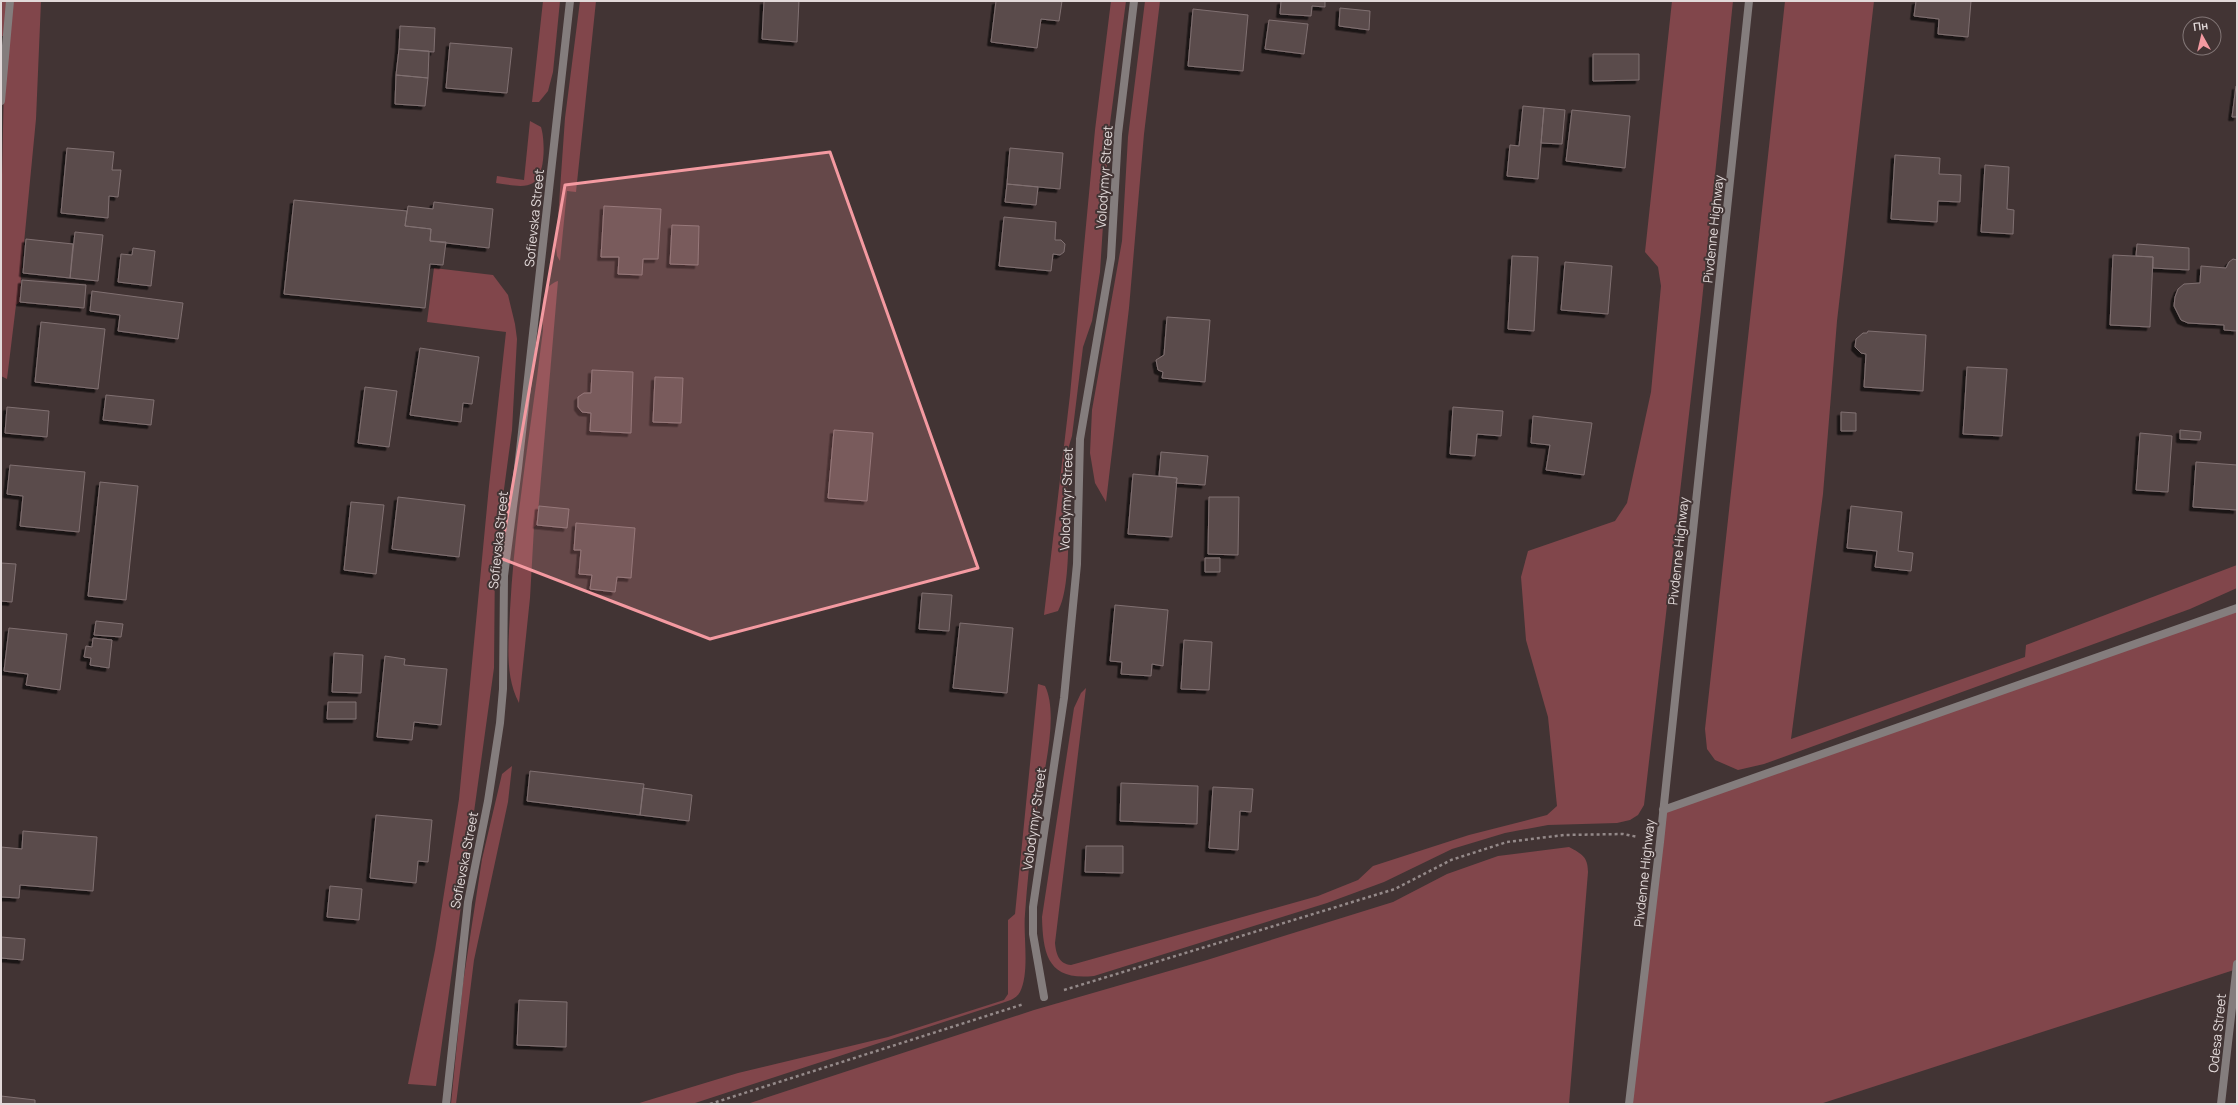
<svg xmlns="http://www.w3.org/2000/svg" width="2238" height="1105" viewBox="0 0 2238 1105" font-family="Manrope,sans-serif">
<defs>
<filter id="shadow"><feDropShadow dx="-3.5" dy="3.5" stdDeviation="0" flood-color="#0009"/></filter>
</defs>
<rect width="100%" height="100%" fill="#423434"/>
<path fill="#81464b" d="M1 1H41L36 119 21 274 20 302 16 305 7 379 1 376V221L5 36H1Z
M543 1H560L553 72 548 91 539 102H532Z
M580 1H596L576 192 567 191 560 261 557 256 556 247 565 118Z
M1111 1H1126L1109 131 1100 272 1092 321 1083 347 1072 436 1066 456C1067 491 1074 583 1058 611L1044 615 1070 395 1095 130Z
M1145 1H1160L1144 134 1129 308 1106 502 1095 483 1090 453 1092 410 1122 241 1128 137Z
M1672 1H1733L1701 310 1644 805 1638 815 1630 820 1617 823 1548 825 1505 833 1452 849 1384 882 1327 903 1094 976C1048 981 1043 955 1042 917L1074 708 1081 693 1086 688 1055 943C1056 954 1059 964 1071 965L1318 896 1358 880 1373 866 1469 835 1547 815 1557 806 1548 717 1526 640 1521 577 1528 551 1615 521 1627 503 1651 392 1661 286 1658 267 1645 252Z
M1785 1H1874L1837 321 1823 494 1791 739 2025 657 2026 645 2237 565V588L2190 609 1764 764 1738 770 1715 760 1707 749 1705 729Z
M530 121 541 127C545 139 546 175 533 183 524 189 506 184 496 183L497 176 524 180Z
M434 268 493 275 508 295 515 324 517 339 512 430 495 556 494 668 436 1086 408 1084 435 950 459 799 489 486 506 332 427 322Z
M558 281 537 525 534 527 530 598 519 703C504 674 509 641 510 610 515 516 532 423 543 330 543 313 538 287 558 281Z
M2237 608V969L1820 1104H1629L1663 810Z
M1038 684 1045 686C1061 718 1039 791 1034 826 1030 855 1027 885 1025 914 1023 936 1030 972 1020 992 1016 999 1009 1001 1002 1003L692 1104H636L738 1073 888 1037 1004 1000 1008 994V920L1015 914Z
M512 766 508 802 474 960 456 1104H451L463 983 482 859 502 774Z
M1569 847C1582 854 1588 857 1588 872L1569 1104H747L1034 1010 1207 960 1393 902 1447 874 1498 856Z"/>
<path fill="#5a4c4c" stroke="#807071" filter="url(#shadow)" d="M764 1H799L797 42 762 39Z
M996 1H1062L1059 21 1041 19 1037 48 991 42Z
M1281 1H1325V7L1312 6 1311 16 1280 14Z
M1916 1H1971L1968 37 1938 34 1939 19 1914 16Z
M1340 8 1370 11 1369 30 1339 26Z
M1193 9 1248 15 1243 71 1188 66Z
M1269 20 1308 24 1304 54 1265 49Z
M400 26 435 28 434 52 399 49Z
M450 43 512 48 507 93 446 88Z
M399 49 429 51 428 78 396 75Z
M1593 54H1639V80L1593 81Z
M396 75 428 78 425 106 395 104Z
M2236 86H2237V117H2232Z
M1523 106 1544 108 1538 179 1507 176 1510 145 1519 146Z
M1544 108 1565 110 1562 144 1541 143Z
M1572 110 1630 116 1625 168 1566 161Z
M67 148 114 152 112 170H121L118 197 109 196 108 218 61 213Z
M1010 148 1063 153 1060 189 1007 184Z
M1895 155 1940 158 1939 174 1961 175 1960 202 1938 201 1937 222 1891 219Z
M1985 165 2009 167 2007 209 2014 210 2013 234 1981 232Z
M1007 184 1038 187 1036 205 1005 202Z
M294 200 407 211 405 226 431 229 430 241 446 242 443 265 430 264 425 308 284 294Z
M434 202 493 209 489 248 430 241 431 229 405 226 408 206 433 209Z
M604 206 661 209 658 259H643L642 275 618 274 619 257H601Z
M1004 217 1056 222 1055 240H1061L1065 244 1064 252 1060 255 1053 254 1051 271 999 266Z
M672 225 699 226 698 265 670 264Z
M75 232 103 235 98 281 70 278Z
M26 239 73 244 70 278 23 273Z
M2137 244 2189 248V270L2153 268V257L2136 256Z
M133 248 155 251 151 286 118 282 121 254 132 255Z
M2113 255 2153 257 2150 327 2110 325Z
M1512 256 1538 257 1534 331 1508 329Z
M2233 259 2237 260V331L2224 330V325L2188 323 2181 320 2174 306 2175 297 2178 289 2184 284 2200 283 2201 266 2226 268 2229 262Z
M1565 262 1612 266 1608 314 1561 310Z
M22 280 86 285 84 308 20 302Z
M92 291 183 303 178 339 118 331 120 315 90 311Z
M1167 317 1210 320 1205 382 1162 378 1163 372 1158 370 1156 360 1164 355Z
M41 322 105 329 98 389 35 382Z
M1868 331 1926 335 1923 391 1864 387 1866 354 1861 353 1855 347 1856 339 1863 333H1867Z
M420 348 479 357 472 404 463 403 461 422 410 415Z
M1967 367 2007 369 2002 436 1963 434Z
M592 370 633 372 631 433 590 431 591 413 582 412 578 407V397L584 393H591Z
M655 377 683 378 681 423 653 422Z
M365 387 397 391 389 447 358 443Z
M106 395 154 400 151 425 103 420Z
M7 407 49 411 47 437 5 433Z
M1453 407 1503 411 1501 436 1477 434 1475 456 1450 454Z
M1841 412 1856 413V431H1841Z
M1533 416 1592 423 1584 475 1546 470 1550 445 1531 443Z
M834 430 873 433 867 501 828 498Z
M2180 430 2201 432 2200 440 2180 439Z
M2140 433 2172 436 2168 492 2136 490Z
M1161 452 1208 456 1205 485 1176 483 1177 478 1159 476Z
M2196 462 2237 465V510L2193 507Z
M10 465 85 472 79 532 20 526 23 496 7 494Z
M1133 474 1177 478 1172 537 1128 534Z
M100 482 138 486 126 600 88 596Z
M398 497 465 505 459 557 392 549Z
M1209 497H1239L1238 555 1208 554Z
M351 502 384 505 376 574 344 570Z
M539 506 569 509 567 528 537 525Z
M1851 506 1902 512 1898 551 1913 553 1911 571 1875 567 1877 551 1847 548Z
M576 523 635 528 631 578 617 577 615 592 590 589 592 575 579 574 581 550H574Z
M1205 558H1220V572H1205Z
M1 563 16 564 12 602 1 601Z
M922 593 952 595 949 631 919 629Z
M1115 605 1168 610 1163 666 1152 664 1151 676 1121 674 1122 662 1110 661Z
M96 621 123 624 121 637 94 635Z
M960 623 1013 628 1007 693 953 688Z
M9 628 67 634 60 690 26 685 28 674 4 671Z
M93 638 112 640 109 668 90 665 91 658 84 657 86 646 92 647Z
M1184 640 1212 642 1209 690 1181 689Z
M334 653 363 655 361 693 332 692Z
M385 656 405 659 404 665 447 669 441 725 414 722 412 740 377 737Z
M328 702H356V719H327Z
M530 771 644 784 640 815 527 801Z
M1121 783 1198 786 1197 824 1120 821Z
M1213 787 1253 789 1251 812 1240 811 1238 850 1209 848Z
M643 788 692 795 689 821 640 815Z
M376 815 432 820 428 862 418 861 416 883 370 878Z
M23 831 97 837 93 891 20 885 19 898 1 897V847L22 849Z
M1086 846H1123V873L1085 872Z
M330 886 362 889 359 920 327 917Z
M1 937 25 939 23 960 1 958Z
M519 1000 567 1002 566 1047 517 1045Z
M1 1096 35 1100V1104H1Z"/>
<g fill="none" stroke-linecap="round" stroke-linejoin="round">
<path stroke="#948989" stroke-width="2.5" stroke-dasharray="3 3" stroke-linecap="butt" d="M1064 990 1395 889 1451 860 1507 842 1564 835 1623 834 1638 837
M710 1104 1024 1004"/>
<path stroke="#847d7d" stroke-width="8" d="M1 101 10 1
M1663 810 2237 608
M1044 997 1033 934V907L1064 698 1077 564 1080 439 1111 258 1118 134 1134 1
M446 1104 468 902 488 801 500 723 503 689 504 576 518 468 570 1
M2221 1104 2237 964"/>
<path stroke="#847d7d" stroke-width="8" d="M1629 1104 1660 842 1749 1"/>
</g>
<path fill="#f49aa1" fill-opacity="0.2" stroke="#f49aa1" stroke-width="3" stroke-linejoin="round" d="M830 152 978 568 710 639 500 558 565 185Z"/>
<g text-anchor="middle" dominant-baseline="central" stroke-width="4" stroke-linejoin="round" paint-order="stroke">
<g font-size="13" fill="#e2d9d9" stroke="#423434">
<text transform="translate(1104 177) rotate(-86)">Volodymyr Street</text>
<text transform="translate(534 218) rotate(-84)">Sofievska Street</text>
<text transform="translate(1713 229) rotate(-84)">Pivdenne Highway</text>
<text transform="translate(1066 499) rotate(-88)">Volodymyr Street</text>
<text transform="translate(498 540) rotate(-84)">Sofievska Street</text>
<text transform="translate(1678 551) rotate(-84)">Pivdenne Highway</text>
<text transform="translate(1034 819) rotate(-82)">Volodymyr Street</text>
<text transform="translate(464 860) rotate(-79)">Sofievska Street</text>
<text transform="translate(1644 873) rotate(-84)">Pivdenne Highway</text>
<text transform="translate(2217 1033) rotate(-84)">Odesa Street</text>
</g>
</g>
<rect width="2238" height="1105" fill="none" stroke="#e2d9d9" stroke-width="4"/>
<g transform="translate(2202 36) rotate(352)"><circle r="19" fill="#423434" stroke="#827676"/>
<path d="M0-3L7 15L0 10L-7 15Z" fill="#f49aa1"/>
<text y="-6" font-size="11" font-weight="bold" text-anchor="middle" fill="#e2d9d9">Пн</text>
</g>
</svg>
